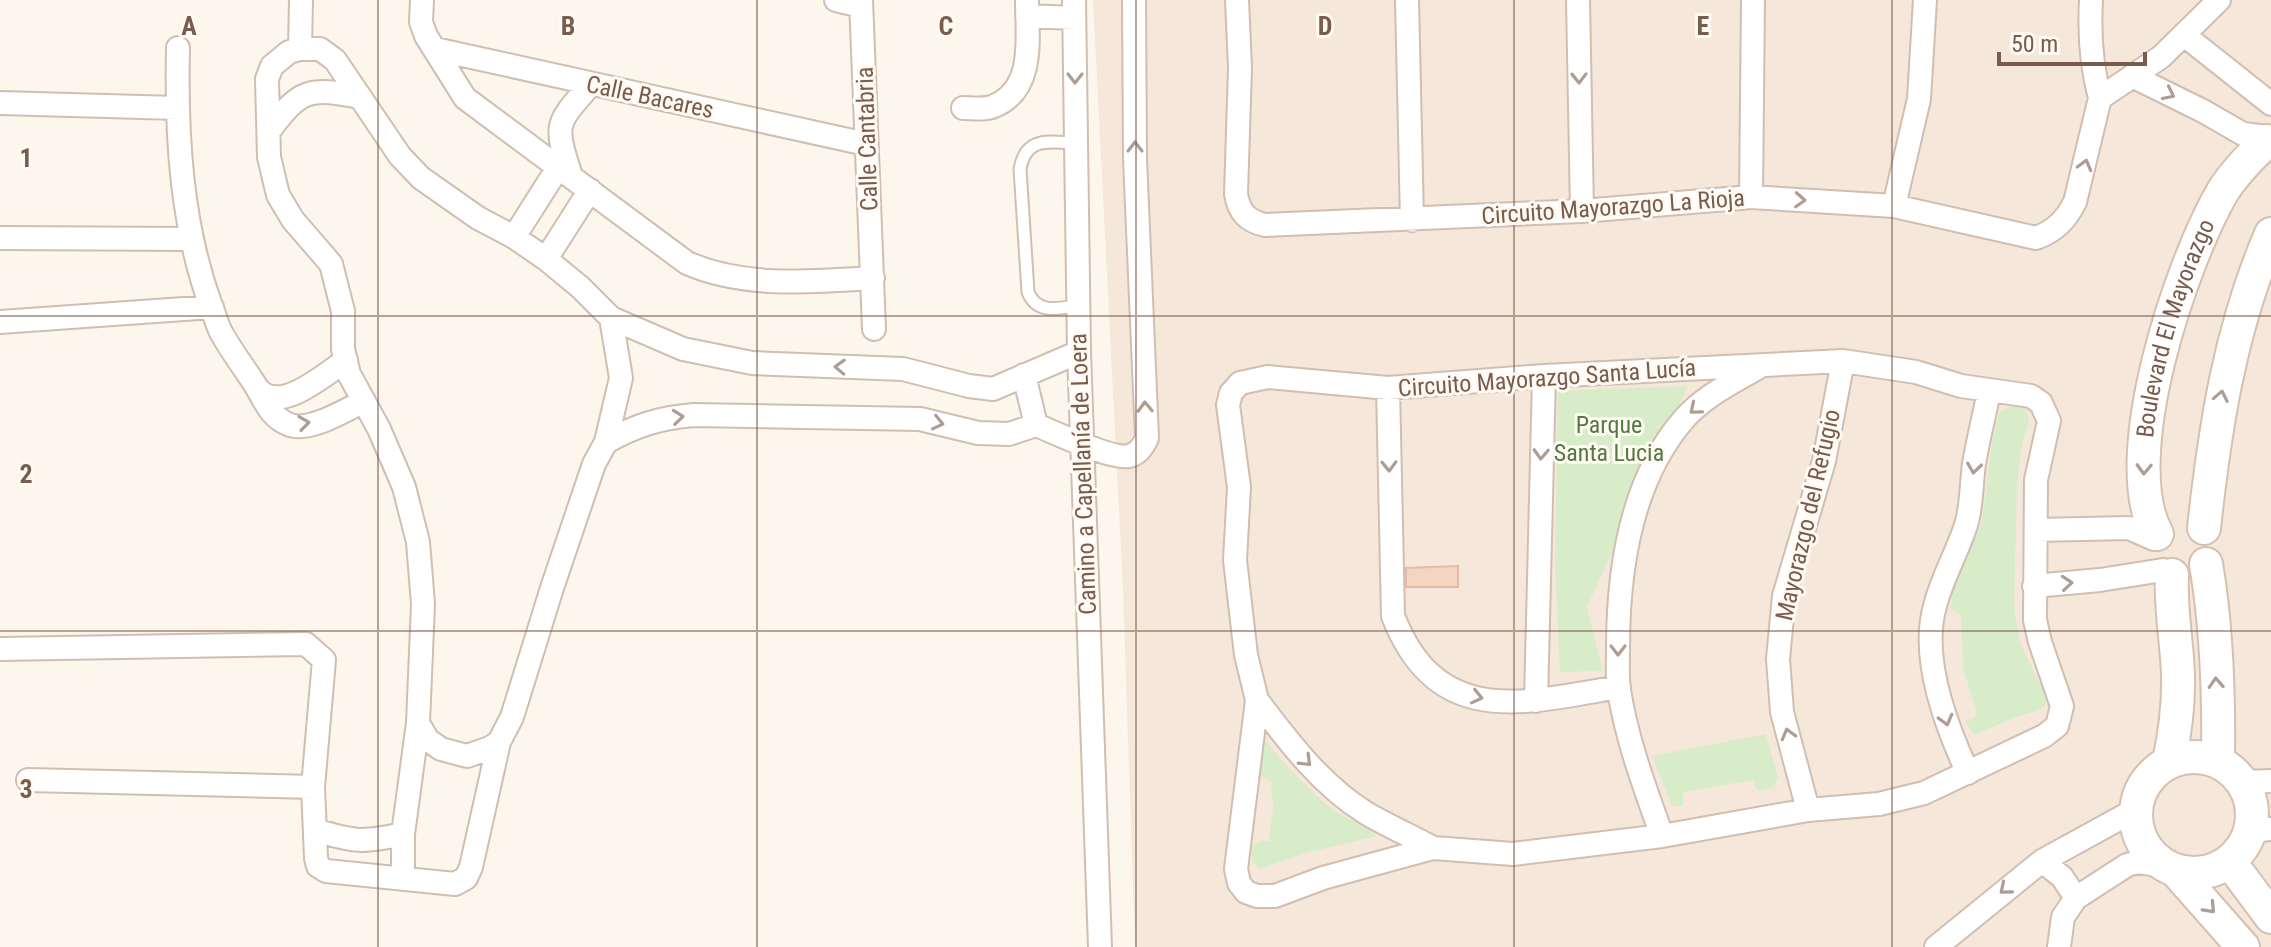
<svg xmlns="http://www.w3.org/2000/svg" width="2271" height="947" viewBox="0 0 2271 947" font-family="'Roboto Condensed',sans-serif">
<rect width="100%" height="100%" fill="#fdf6ec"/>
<path fill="#f5e8da" d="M1093 0H2271V947H1135L1123 589Z"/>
<path fill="#d8ecc9" d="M1688 386 1587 607 1603 671 1560 672 1555 561 1558 391Z
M2017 406 2026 409 2029 421 2022 444 2017 486 2014 610 2020 642 2048 701 2040 710 2012 718 1975 735 1965 721 1975 717 1976 710 1963 668 1961 614 1950 608 1954 584 1981 526 1993 437 1999 413 2007 408Z
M1766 734 1778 778 1774 787 1758 791 1752 780 1683 792V806H1672L1652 756Z
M1263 738C1285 764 1308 790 1334 810 1348 821 1365 823 1377 836L1306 853 1260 869 1253 862 1250 848 1260 841H1269L1273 808 1271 781 1258 775Z"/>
<path fill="#f3d5c3" stroke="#e6bba3" stroke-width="2" d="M1458 566V587H1406V568Z"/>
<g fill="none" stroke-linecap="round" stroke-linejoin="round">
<defs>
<path id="lane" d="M1075 143C1049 142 1026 136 1020 169L1028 292C1037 315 1059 308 1079 306"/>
<path id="street" d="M422 0 421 22 426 36 465 98 687 263C744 288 812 282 873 278
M836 0 861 6
M861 0 874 329
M1074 0 1079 352 1100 947
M1237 0 1240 68 1236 194C1239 212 1247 221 1265 225L1582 211 1751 197 1894 206 2036 238C2055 231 2066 220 2075 202L2100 98 2161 57 2219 0
M1407 0 1412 220
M1578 0 1582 211
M2091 0C2089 35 2091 65 2100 98
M1027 16 1074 18
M2184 35 2271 104
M178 48C176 135 181 224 211 306 215 315 217 326 222 334 231 350 242 365 252 380 264 397 268 417 290 425 310 432 346 410 364 401
M300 49 301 0
M435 49 866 144
M2134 77 2203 111 2243 134 2267 137
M0 103 177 108
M963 108C972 108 986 110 994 106 1036 89 1027 36 1027 0
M269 131C300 89 309 87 360 97
M571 176C554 123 555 125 591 84
M1751 197 1753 0
M1894 206 1919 99 1925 0
M514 237 559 166
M0 238 191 239
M546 259 590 190
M611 318 621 378 606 442 594 464 552 588 512 717 499 742 490 748 467 756 441 749 428 740 418 723 423 604 418 542 404 487 379 429 349 374 343 349V311L331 264 293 220 278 195 269 157 267 79 272 66 289 52 300 49H320L335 60 400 156 421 178 478 218 514 237 546 259 580 287 611 318 683 349 752 363 903 369 969 386 993 389 1079 352
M0 322 212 307
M1843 361 1916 372 1961 386 2031 396 2041 403 2049 421 2036 480 2035 620 2040 642 2062 706 2057 726 2044 736 1924 793 1879 804 1808 810 1662 836 1513 854 1433 848 1323 878 1275 896H1257L1246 892 1239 883 1236 869 1257 700 1246 655 1235 560 1239 487 1228 405 1231 393 1240 383 1268 377 1388 388 1544 376Z
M1024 375 1036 425
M1388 388 1393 616C1437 729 1523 703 1619 687
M258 389C279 415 326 374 346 360
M606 442C637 425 659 418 694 415L920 419 978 433 1009 434 1036 425C1054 432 1112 460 1129 456 1138 454 1143 447 1147 438L1135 159 1134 0
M2036 530 2129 528 2154 539
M2034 586 2100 580 2163 570
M0 649 306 644 324 660 313 787 316 858 318 866 326 871 455 884 466 878 471 867 499 742
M1257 700C1288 741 1321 785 1366 813 1388 826 1411 836 1433 848
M1536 701 1544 376
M1968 773C1946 726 1920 658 1935 606 1942 578 1957 553 1966 525 1972 506 1971 485 1974 464 1978 440 1984 416 1989 392
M28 780 313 787
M2243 782 2271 781
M1808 810 1782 712 1778 659 1784 596 1824 461 1843 361
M315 830C355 842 362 843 403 834
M2251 831 2271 829
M1662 836C1645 788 1627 741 1619 690 1617 677 1618 662 1618 648 1618 569 1631 480 1684 419 1704 396 1734 382 1759 367
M2042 861 2062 877 2076 898
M403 879V834L418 723
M1936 947 2042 861 2135 810
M2059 947 2063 917 2076 898 2127 865 2138 862 2165 866"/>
<g id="secondary">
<path d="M2204 528C2215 427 2230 329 2271 234"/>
<path id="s1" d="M2157 534C2115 458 2181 263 2223 191 2235 172 2250 157 2267 141"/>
<path d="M2206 564C2217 628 2219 696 2218 761"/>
<circle cx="2194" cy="815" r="58"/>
<path d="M2169 762C2175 733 2179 705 2178 675 2177 641 2170 609 2172 575"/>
<path d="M2230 862 2271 917"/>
<path d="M2176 871 2243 947"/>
</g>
</defs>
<use href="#lane" stroke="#d1beb0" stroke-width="15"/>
<use href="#street" stroke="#d1beb0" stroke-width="26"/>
<use href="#secondary" stroke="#d6c0b0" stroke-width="36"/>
<use href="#lane" stroke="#fff" stroke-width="11"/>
<use href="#street" stroke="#fff" stroke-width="22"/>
<use href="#secondary" stroke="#fff" stroke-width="32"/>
</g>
<defs><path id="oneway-chevron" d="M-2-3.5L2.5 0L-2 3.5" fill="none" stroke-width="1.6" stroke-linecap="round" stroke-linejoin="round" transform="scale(2)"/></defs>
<g stroke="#af9d94">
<use href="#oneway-chevron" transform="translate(1075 78) rotate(90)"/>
<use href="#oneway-chevron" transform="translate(1579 78) rotate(89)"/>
<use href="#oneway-chevron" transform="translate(2169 94) rotate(26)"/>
<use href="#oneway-chevron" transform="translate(1135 147) rotate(-90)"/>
<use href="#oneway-chevron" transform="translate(2085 165) rotate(-75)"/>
<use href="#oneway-chevron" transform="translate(1800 200) rotate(3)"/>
<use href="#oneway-chevron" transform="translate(840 367) rotate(-178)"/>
<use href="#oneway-chevron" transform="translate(2221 396) rotate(-79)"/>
<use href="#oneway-chevron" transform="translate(1145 407) rotate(-92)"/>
<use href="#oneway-chevron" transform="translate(1695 409) rotate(140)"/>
<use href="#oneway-chevron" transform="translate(678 417) rotate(-6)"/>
<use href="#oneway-chevron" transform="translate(304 423) rotate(-8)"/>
<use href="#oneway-chevron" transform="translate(938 423) rotate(13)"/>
<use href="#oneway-chevron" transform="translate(1541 454) rotate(92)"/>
<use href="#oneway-chevron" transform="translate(1389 466) rotate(89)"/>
<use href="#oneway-chevron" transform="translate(1974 468) rotate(98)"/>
<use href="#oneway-chevron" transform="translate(2144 469) rotate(92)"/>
<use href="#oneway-chevron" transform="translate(2067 583) rotate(-5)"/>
<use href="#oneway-chevron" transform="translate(1618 650) rotate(90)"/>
<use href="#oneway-chevron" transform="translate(2216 683) rotate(-93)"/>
<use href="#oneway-chevron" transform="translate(1477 697) rotate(13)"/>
<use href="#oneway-chevron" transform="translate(1946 720) rotate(75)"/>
<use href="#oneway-chevron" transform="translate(1788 734) rotate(-105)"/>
<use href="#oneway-chevron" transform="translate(1306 761) rotate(45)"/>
<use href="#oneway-chevron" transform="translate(2005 889) rotate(140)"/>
<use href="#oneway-chevron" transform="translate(2210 908) rotate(47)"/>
</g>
<path fill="none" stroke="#7a5c4d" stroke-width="2" stroke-opacity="0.55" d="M378 0V947M757 0V947M1136 0V947M1514 0V947M1892 0V947M0 316H2271M0 631H2271"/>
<g text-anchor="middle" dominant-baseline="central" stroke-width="6" stroke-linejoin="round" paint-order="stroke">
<g font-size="24" fill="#7a5c4d" stroke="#fffaf3">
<text transform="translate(650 97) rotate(12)">Calle Bacares</text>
<text transform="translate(867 139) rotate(-92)">Calle Cantabria</text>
<text transform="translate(1613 207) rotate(-4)">Circuito Mayorazgo La Rioja</text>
<text stroke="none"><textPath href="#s1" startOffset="212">Boulevard El Mayorazgo</textPath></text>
<text transform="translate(1547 378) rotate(-4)">Circuito Mayorazgo Santa Lucía</text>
<text transform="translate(1083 474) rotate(-92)">Camino a Capellanía de Loera</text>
<text transform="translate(1808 515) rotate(-77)">Mayorazgo del Refugio</text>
</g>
<g font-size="24" fill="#537a41" stroke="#fffaf3">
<text x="1609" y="425">Parque<tspan x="1609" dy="28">Santa Lucia</tspan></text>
</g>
</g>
<g font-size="26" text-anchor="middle" font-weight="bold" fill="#7a5c4d" stroke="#fffaf3" stroke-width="6" stroke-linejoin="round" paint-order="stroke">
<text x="189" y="35">A</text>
<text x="568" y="35">B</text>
<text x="946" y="35">C</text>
<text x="1325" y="35">D</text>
<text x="1703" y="35">E</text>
<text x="26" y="167">1</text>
<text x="26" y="483">2</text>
<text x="26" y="798">3</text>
</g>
<path d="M1999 52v12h146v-12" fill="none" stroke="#7a5c4d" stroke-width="4"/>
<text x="2011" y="52" font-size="24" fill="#7a5c4d" stroke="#fffaf3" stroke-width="6" paint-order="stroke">50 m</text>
</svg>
